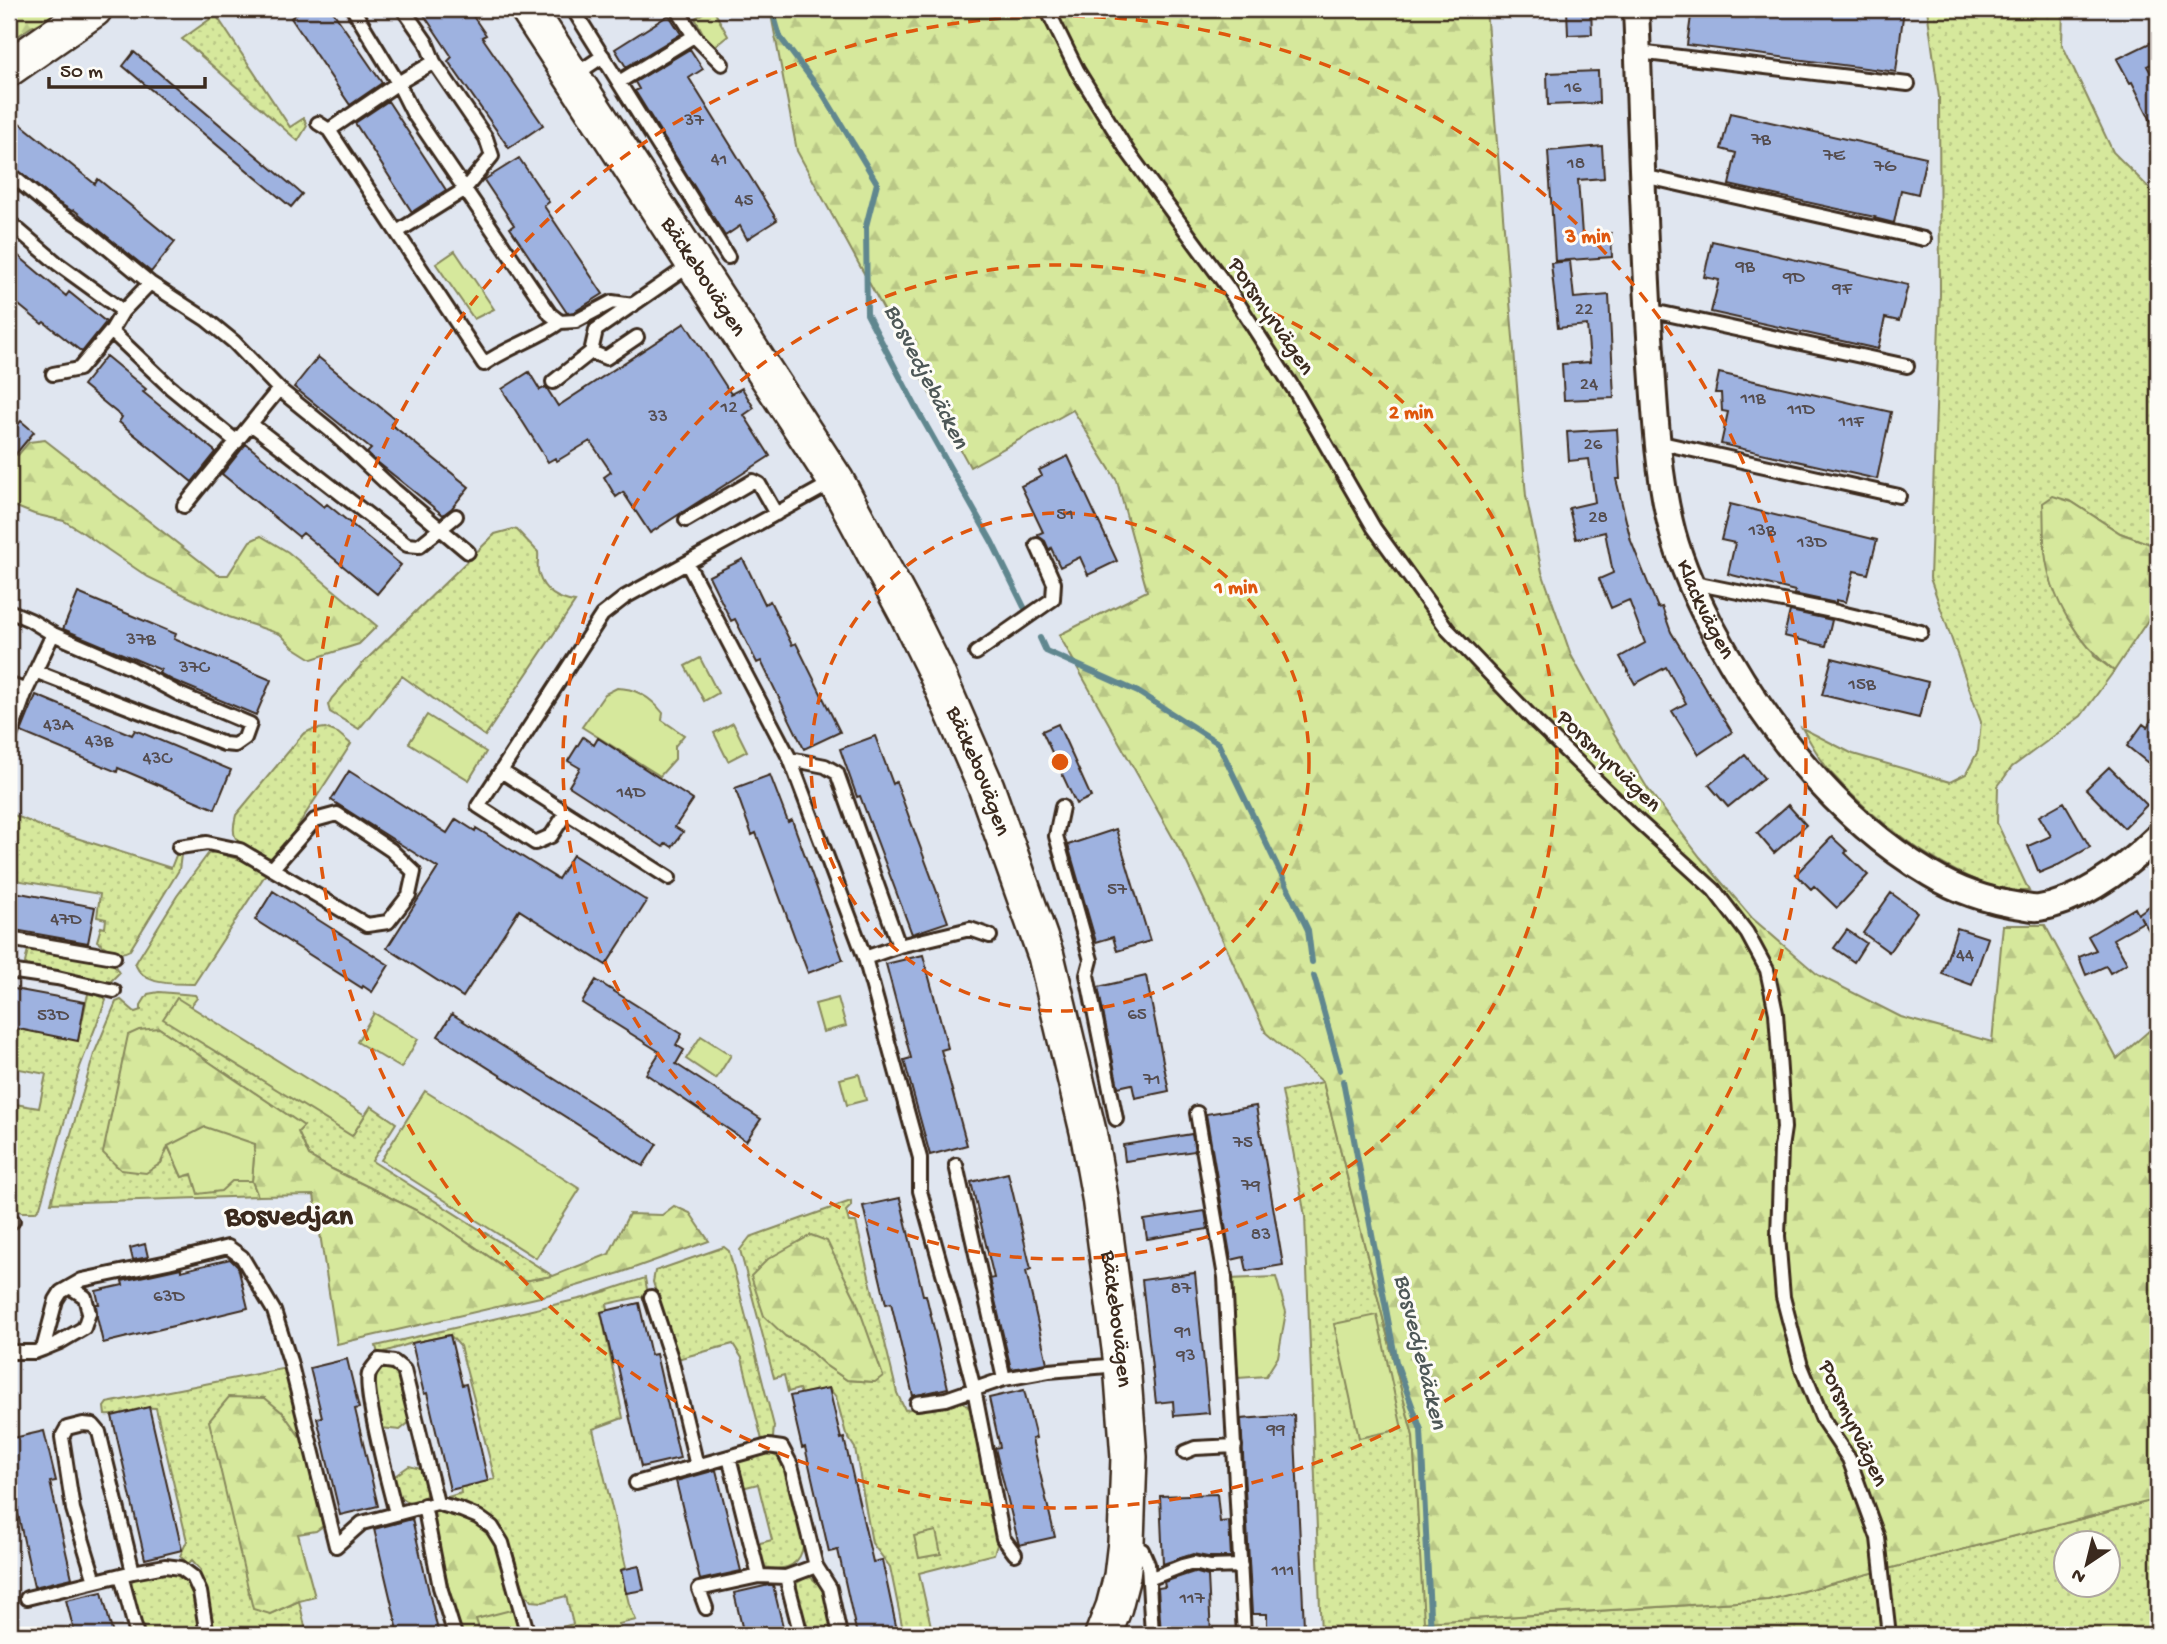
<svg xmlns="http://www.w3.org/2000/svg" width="2167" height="1644" viewBox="0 0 2167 1644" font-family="'Gochi Hand',sans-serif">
<defs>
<pattern id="grass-dots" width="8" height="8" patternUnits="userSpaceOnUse" patternTransform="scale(1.75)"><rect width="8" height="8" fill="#d6e89c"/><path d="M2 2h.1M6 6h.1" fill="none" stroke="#b9c786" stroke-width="1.8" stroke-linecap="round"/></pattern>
<pattern id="forest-firs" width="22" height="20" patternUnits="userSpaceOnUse" patternTransform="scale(1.75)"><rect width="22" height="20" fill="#d6e89c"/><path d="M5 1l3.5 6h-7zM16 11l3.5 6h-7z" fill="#b9c786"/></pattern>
</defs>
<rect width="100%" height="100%" fill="#e0e6f0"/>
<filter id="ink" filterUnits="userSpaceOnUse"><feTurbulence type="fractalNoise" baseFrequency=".0143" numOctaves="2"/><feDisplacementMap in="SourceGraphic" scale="14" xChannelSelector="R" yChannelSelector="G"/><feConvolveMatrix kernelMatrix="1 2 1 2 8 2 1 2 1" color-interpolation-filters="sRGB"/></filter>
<g filter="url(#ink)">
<path fill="url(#grass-dots)" stroke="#88895d" stroke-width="2" fill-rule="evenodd" d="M1927 9H2063L2062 44 2113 152 2158 197V547L2120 533 2072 502 2094 656 2114 671 2081 716 2012 767 1998 786 1997 823 2029 891C2021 891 2011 892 2003 890 1939 871 1875 822 1831 773 1820 760 1811 743 1802 728L1853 754 1950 782 1966 774 1978 751 1981 722 1930 578 1940 294 1939 97Z
M216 15 290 127 304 118 307 126 298 141 182 39Z
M513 529 517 530 538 552C539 560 536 567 539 575 544 592 559 600 575 602L485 736 402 676 359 729 330 712 328 705 332 698 364 662 495 534Z
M325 728 338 733 351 744 275 861C266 860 261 856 253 852 235 841 230 837 236 815L303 734 311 730Z
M9 813 45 828 171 868 177 853 181 855 179 870 130 950C118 957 107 949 97 941L101 927 105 928 106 919 97 917 100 894 9 879Z
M214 852 248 862 267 872 194 984C173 983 145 987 135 964L177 896 208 854Z
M34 948 107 961 115 966 119 973 109 983 31 968 25 963 28 949Z
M89 989 102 994 106 1000 80 1067 40 1207 35 1212H22L9 1208V1103L39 1108 46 1074 9 1067V1027L78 1040Z
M159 992 195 995 197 998 190 1007 176 998 352 1135 371 1106 396 1123 372 1161 553 1276 524 1281 436 1220 332 1169 309 1156 298 1132 303 1126 159 1028 161 1163 168 1146 182 1177C200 1171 231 1181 252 1181L258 1196 51 1203 94 1054 116 1002 121 1000 135 1012 141 1010V1005L148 994Z
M1323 1082 1413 1436 1425 1622 1768 1600 2158 1499V1632L2144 1635H1321L1305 1216 1282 1091ZM2066 1542H2108V1584H2066Z
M851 1201V1206L846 1211 849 1222H856L897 1393 905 1410 957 1401 964 1402 971 1410 997 1545 994 1554 919 1573 933 1635H904L890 1567 872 1543 855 1448 846 1434 836 1397 829 1388 801 1394 799 1389 788 1392 784 1375 774 1378 740 1250 750 1237ZM785 1336 875 1382 847 1380 825 1365 803 1345Z
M724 1247 729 1251 774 1426 773 1438 762 1440 742 1358 733 1344 677 1359 653 1282 655 1271Z
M645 1278 648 1295 607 1304 608 1310 601 1312 623 1418 593 1429 626 1567 621 1570 629 1604 636 1620 619 1624 621 1635H534L573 1624 566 1596 543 1602 531 1601C522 1591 521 1579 517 1566 506 1524 486 1513 448 1497L461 1493 460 1487 495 1479 460 1346 450 1335 412 1343 378 1354 376 1346 588 1297Z
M385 1365 395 1367 402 1374 412 1420 400 1430 381 1428C376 1408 366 1378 385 1365Z
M287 1368 304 1437 300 1438 283 1413 270 1614 299 1601 307 1635H216L207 1599 198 1574 201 1570 192 1560 188 1564 180 1556 187 1541 156 1408C139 1405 122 1417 105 1415L104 1407 107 1403Z
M769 1453 778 1457 784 1464C789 1481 807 1537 802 1551 797 1568 780 1571 765 1567L758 1555 756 1544 772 1540 758 1484 742 1488 736 1470 738 1460Z
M409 1466 425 1470 429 1488 424 1499C403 1507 397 1497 392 1478Z
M165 1572C202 1577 197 1605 203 1635H142L130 1589 132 1579Z
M809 1576 822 1587 835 1635H807L796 1592 797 1583Z"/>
<path fill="url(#forest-firs)" stroke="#88895d" stroke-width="2" d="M9 9H66L53 17 31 27 9 42Z
M770 9H1486L1526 496 1542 572 1571 655 1612 730 1648 789 1700 857 1752 918 1818 975 1901 1017 1992 1042 2003 925H2045L2117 1059 2158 1023V1499L1768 1600 1424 1622 1413 1436 1323 1082 1266 1033 1186 861 1059 635 1147 591 1117 481 1073 410 970 467 797 151Z
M45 440 218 575H228L250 541 261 536 288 552 377 626 359 644 312 659 293 647 280 634 229 617 148 577 79 530 64 521 34 514 9 504V452L18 455 29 442Z
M2053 496 2072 502 2120 533 2158 547V605L2114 671C2078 643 2050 599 2045 552 2043 536 2044 519 2043 503Z
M159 1028 304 1126 298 1132 309 1156 332 1169 436 1220 524 1281 553 1276 609 1254 629 1214 662 1215 674 1206 690 1213 709 1241 620 1273 540 1297 337 1344 314 1195 258 1196 252 1181 255 1144 168 1146 161 1163 146 1173 121 1170 103 1153 128 1035 139 1030Z
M811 1235 827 1241 856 1300 883 1376 875 1382 847 1380 825 1365 803 1345 785 1336 764 1316 751 1276 768 1259Z
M229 1397 265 1398 283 1413 300 1437H304L323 1526 316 1531 298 1534 315 1597 299 1601 270 1614 253 1609 209 1421Z
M434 1511C486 1510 497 1539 508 1582 513 1599 519 1617 519 1635H460L437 1540Z"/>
<path fill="#d6e89c" stroke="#88895d" stroke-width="2" d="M710 9H713L728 36 714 47 707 41 695 18Z
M455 251 494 309 474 319 436 264Z
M700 658 718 693 704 701 685 666Z
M617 688C637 688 651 698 663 713L662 720 684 735 675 746V759L660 776 582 727 605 694Z
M427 715 486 752 469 780 409 743Z
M733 723 747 751 728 761 714 733Z
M177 998 365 1115 352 1136 163 1019Z
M838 998 846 1026 823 1032 815 1004Z
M374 1013 418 1039 401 1068 357 1042Z
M701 1036 731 1055 716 1079 686 1059Z
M859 1074 866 1100 847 1105 840 1079Z
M425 1091 580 1189 536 1258 381 1160Z
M205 1127 255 1144 252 1181H232L221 1191 198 1194 192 1174 182 1177 168 1146Z
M1276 1277 1286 1312 1278 1357 1266 1376 1238 1378 1229 1279Z
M1377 1315 1402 1429 1359 1438 1334 1324Z
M936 1531 941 1554 919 1558 914 1536Z
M515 1609 520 1634 481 1635 476 1619Z"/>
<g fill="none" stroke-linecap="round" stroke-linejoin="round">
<path stroke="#61878f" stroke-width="6" d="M772 9 780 37 823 94 877 183 866 226 867 314 918 411 992 542 1024 607
M1040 638 1046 651 1138 692 1218 743 1308 930 1312 962
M1314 976 1340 1070
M1343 1081 1396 1362 1421 1430 1431 1635"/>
</g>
<path fill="#9eb2e0" stroke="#3b2a1e" stroke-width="2" d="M303 9H331L382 83 350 105 291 18Z
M420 9H468L486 35 482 37 543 125 509 148 448 61 452 57Z
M1567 9H1591L1592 34 1568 35Z
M1692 9H1904L1896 72 1687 45Z
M669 15 681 34 626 67 615 49Z
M2158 39V61L2147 66 2158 85V135L2132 82 2130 83 2117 59Z
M690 49 703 69 689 78 777 220 747 239 740 226 725 236 635 91 639 89 635 82Z
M134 52 302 194 291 207 123 66Z
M1598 71 1599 103 1548 105 1547 73Z
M388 101 446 190 412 212 355 123Z
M1730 113 1926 157 1918 194 1901 190 1894 223 1874 218 1875 217 1729 185 1736 153 1721 149Z
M17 121 95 184 98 179 175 242 151 272 74 210 72 211 56 201 9 163V131Z
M1602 146 1604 178 1578 180 1582 235 1611 233 1612 257 1555 261 1548 151Z
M519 158 549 202 544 206 603 294 574 312 567 313 510 228 514 225 484 180Z
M1712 241 1908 285 1899 321 1885 318 1878 349 1711 312 1719 280 1704 277Z
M9 248 66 296 69 292 106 322 82 352 44 322 42 324 9 297Z
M1570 261 1574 298 1609 295 1614 398 1564 400 1562 364 1590 362 1587 325 1558 328 1551 263Z
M685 323 731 394 742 388 754 408 744 415 770 456 650 533 623 492 616 497 604 477 611 472 590 441 557 461 555 458 548 462 502 389 529 372 540 390 546 387 558 406Z
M106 356 146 389 143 392 216 452 192 482 119 422 122 417 83 385Z
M318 357 395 419 391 424 469 487 452 508 443 515 371 457 367 453 371 449 294 387Z
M1719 373 1891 412 1877 479 1721 444 1728 412 1722 411 1721 393H1715Z
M21 421 34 432 9 462V435Z
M1617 429 1620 479H1616L1631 541 1658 608 1662 607 1671 632 1732 732 1699 754 1672 711 1686 703 1666 667 1635 684 1620 657 1645 643 1629 600 1611 608 1599 579 1613 573 1605 532 1576 539 1569 508 1595 502 1589 459 1569 461 1567 432Z
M246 444 324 507 327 504 401 565 377 594 303 533 299 537 222 474Z
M1068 456 1117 561 1088 575 1080 557 1060 567 1051 548 1049 550 1045 541 1039 537 1038 534 1043 532 1021 486 1042 476 1039 470Z
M1730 504 1877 540 1868 574 1854 571 1846 602 1836 600V603L1794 594 1795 591 1728 574 1735 543 1721 540Z
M743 559 765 604 770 601 792 645 796 643 840 732 804 749 761 661 757 663 735 619 731 621 709 576Z
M78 593 176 634 174 639 271 680 256 715 172 680 159 673 161 670 63 629Z
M1790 611 1832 620 1826 646 1784 636Z
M1832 658 1928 682 1919 718 1822 695Z
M36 695 132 735 135 730 231 770 215 809 118 768 117 772 21 732Z
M2158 710V771L2127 746 2143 724 2147 727Z
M1058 724 1091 797 1076 804 1042 731Z
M875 736 893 784 896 782 948 922 912 934 860 796 857 797 840 749Z
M583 737 594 745 598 738 693 800 675 827 683 832 672 847 666 843 663 847 569 786 580 768 568 761Z
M1745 755 1764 778 1728 807 1709 785Z
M2109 767 2147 805 2124 828 2086 789Z
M349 771 447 833 456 819 475 831 476 828 558 879 573 855 647 901 606 965 519 910 463 997 387 948 438 868 331 800Z
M770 775 788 822 792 820 843 960 808 973 756 833 752 835 735 788Z
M2064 802 2090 847 2058 865 2039 873 2028 846 2051 836 2039 816Z
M1788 805 1806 825 1774 853 1757 833Z
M1116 829 1150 941 1117 951 1113 937 1096 942 1068 845Z
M1832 837 1847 851 1845 853 1868 875 1837 908 1814 886 1811 889 1796 874Z
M9 891 95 907 88 943 9 929Z
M273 891 389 965 372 992 363 986 362 988 255 920Z
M1891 893 1917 912 1889 952 1863 933Z
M2158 900V945L2140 916 2143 922 2113 939 2127 963 2110 973 2106 966 2086 975 2079 957 2096 950 2088 936 2135 908 2138 914Z
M1957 928 1988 938 1972 985 1942 974Z
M1847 930 1866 943 1854 962 1834 948Z
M923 955 948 1048 941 1050 967 1145 930 1155 904 1060 911 1058 886 964Z
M1146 976 1169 1091 1135 1098 1132 1084 1118 1087 1098 987Z
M596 980 682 1034 676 1045 684 1050 676 1064 761 1119 746 1141 646 1074 660 1052 582 1003Z
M9 988 85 1002 78 1041 9 1027Z
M452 1014 657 1144 643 1166 438 1036Z
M1256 1106 1283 1265 1247 1271 1244 1257 1231 1260 1206 1114Z
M1192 1134 1195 1151 1125 1161 1123 1145Z
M1008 1173 1031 1269 1026 1271 1047 1363 1011 1369 990 1279 994 1278 971 1182Z
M900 1198 923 1295H926L948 1388 913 1396 891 1303 886 1304 863 1206Z
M1205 1211 1208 1229 1147 1239 1144 1220Z
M145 1244 148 1257 133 1260 130 1248Z
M230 1259 238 1267 248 1308 103 1343 97 1317 96 1304H99L96 1291 123 1285 122 1281 181 1268V1271Z
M1195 1273 1209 1413 1174 1416 1173 1401 1156 1403 1142 1280Z
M639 1303 651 1355 656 1354 680 1458 641 1467 617 1362 613 1363 601 1312Z
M450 1335 462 1385 466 1384 488 1481 450 1490 427 1393 424 1394 412 1343Z
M347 1359 359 1408 355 1409 378 1506 340 1515 317 1418 322 1417 310 1368Z
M829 1388 841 1439 844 1438 873 1562 882 1560 898 1635H857L838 1550 829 1552 805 1447 802 1448 790 1396Z
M1024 1390 1036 1438 1032 1439 1055 1537 1019 1545 995 1448 1000 1447 989 1398Z
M149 1407 182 1550 145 1559 112 1416Z
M1294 1415 1304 1626 1267 1628V1614H1252L1241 1419Z
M44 1431 56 1481 50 1482 72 1578 34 1587 13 1491 17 1490 9 1457V1439Z
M716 1470 741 1571 700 1580 676 1481Z
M1217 1494 1220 1522 1229 1521 1231 1557H1208L1193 1554 1163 1564 1160 1496Z
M412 1519 439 1635H399L374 1529Z
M639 1566 644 1590 626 1593 621 1570Z
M1194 1572 1208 1576 1211 1635H1161L1158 1588 1165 1587 1164 1582Z
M769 1585H773L785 1635H744L734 1593Z
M102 1592 113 1635H75L66 1600Z"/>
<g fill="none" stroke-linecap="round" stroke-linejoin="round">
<defs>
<path id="lane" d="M353 9 398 83 413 113 550 314 560 322 576 321 612 302 633 305
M573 9 728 257
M677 9 694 36 722 64
M1047 9 1077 70 1128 152 1228 288 1295 391 1374 528 1448 630 1535 721 1637 820 1714 890 1747 933 1767 970 1776 1013 1784 1128 1781 1148 1778 1236 1783 1297 1801 1366 1823 1420 1849 1459 1878 1538 1889 1635
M1638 52 1908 84
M575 75 603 56
M619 82 694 36
M318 123 329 130 398 83 434 62
M329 130 484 364C509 346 536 340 560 322
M9 173 51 208 87 231 150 283 207 320 234 342 279 389 331 431 394 490 468 552
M1643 176 1924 239
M9 222 58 264 123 311
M397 232 464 190 492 156 486 138 434 62 426 42 403 9
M1648 310 1907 366
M111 331 170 387 237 442
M591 352 606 358 637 337
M53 374 79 369 111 331 123 311 150 283
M553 382 591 352 596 330 693 263
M251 424 407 545 419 546 456 516
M1657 442 1899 496
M184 506 279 389
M686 520 753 481 759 484 776 514
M687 563 790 759 865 958 920 1158V1191L956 1319 974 1389 1003 1538 1015 1554
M1689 582 1837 612 1921 632
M9 611 30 620 53 634 131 668 179 694 250 724 245 738 235 745 224 744 37 672
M976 653 1053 599 1054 583 1037 545
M9 684 26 691
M9 739 26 691 53 634
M790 759 825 766 837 773 899 946
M501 771 478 806 535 843 551 836 566 813
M1062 807 1056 836 1091 960 1087 975 1116 1119
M179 847 207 843 240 850 367 925 388 922 409 895 414 872 391 850 337 814 315 820 272 869
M669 878 501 771 602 615 625 597 835 481
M9 939 114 957
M865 958 899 946 970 929 990 936
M9 971 57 978 114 991
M1197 1113 1225 1277 1244 1635
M956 1165 1004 1379
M9 1221H13
M651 1297 671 1358 697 1466
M43 1349 60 1342 84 1328 89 1313 85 1297 70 1287
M9 1352H35L43 1349 56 1300 61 1292 82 1280 168 1262 228 1247 242 1257 274 1311 290 1361 336 1546 362 1523 437 1503 461 1510 478 1517 492 1527 502 1543 526 1628V1635
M917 1403 946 1399 1004 1379 1049 1371 1119 1365
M1185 1452 1195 1448 1235 1446
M729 1457 759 1576
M636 1483 768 1446 782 1448 791 1465 816 1566 830 1588 840 1635
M424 1505 440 1587 455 1635
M396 1513C390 1490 363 1390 369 1374 371 1369 376 1364 379 1360L394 1362 404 1370 437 1503
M1130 1544 1142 1550 1148 1564 1152 1635
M121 1575 137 1635
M786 1577 801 1635
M1149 1579 1182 1566 1194 1563 1210 1567 1241 1566
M95 1581 73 1509 62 1437 67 1428 83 1424 93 1425 99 1432 133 1572
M27 1598 133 1572 165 1566 181 1568 193 1577 200 1592 207 1635
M706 1608 699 1589 759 1576 786 1577 816 1566"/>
<g id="street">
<path id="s1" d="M1636 9C1641 123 1643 237 1651 351 1655 408 1657 466 1670 522 1678 558 1693 591 1710 624 1761 721 1834 817 1930 874 1958 891 1988 901 2021 906 2027 907 2033 909 2039 908 2084 901 2126 867 2158 836"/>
</g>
<g id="secondary">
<path id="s2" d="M528 9 836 481 908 615 936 672 986 787 1046 956 1088 1131 1100 1197 1122 1364 1129 1457 1126 1542 1122 1576 1114 1607 1103 1635"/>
<path d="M9 68 94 9"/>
</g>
</defs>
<use href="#lane" stroke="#3b2a1e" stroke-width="18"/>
<use href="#street" stroke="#3b2a1e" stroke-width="30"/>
<use href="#secondary" stroke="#3b2a1e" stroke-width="40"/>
<use href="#lane" stroke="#fdfcf7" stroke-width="12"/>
<use href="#street" stroke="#fdfcf7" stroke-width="24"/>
<use href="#secondary" stroke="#fdfcf7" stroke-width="35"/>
</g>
</g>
<g fill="none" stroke="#df570d" stroke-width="3.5" stroke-dasharray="12 9">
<circle cx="1060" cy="762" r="249"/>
<circle cx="1060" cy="762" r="497"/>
<circle cx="1060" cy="762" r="746"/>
</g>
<g text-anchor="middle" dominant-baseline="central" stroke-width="6" stroke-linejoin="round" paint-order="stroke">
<g font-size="19" fill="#544c4e">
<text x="1573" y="88">16</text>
<text x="694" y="121">37</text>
<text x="1761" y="140">7B</text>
<text x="1834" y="156">7E</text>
<text x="719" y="160">41</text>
<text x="1576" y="164">18</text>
<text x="1885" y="167">7G</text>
<text x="744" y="201">45</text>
<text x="1745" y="267">9B</text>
<text x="1794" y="278">9D</text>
<text x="1842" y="289">9F</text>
<text x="1584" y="310">22</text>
<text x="1589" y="385">24</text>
<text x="1753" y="399">11B</text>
<text x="729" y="408">12</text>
<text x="1801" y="410">11D</text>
<text x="658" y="417">33</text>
<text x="1851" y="422">11F</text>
<text x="1593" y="445">26</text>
<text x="1065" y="515">51</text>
<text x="1598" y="518">28</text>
<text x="1762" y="531">13B</text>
<text x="1812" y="543">13D</text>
<text x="141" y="640">37B</text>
<text x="194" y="668">37C</text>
<text x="1862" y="685">15B</text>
<text x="58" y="726">43A</text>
<text x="99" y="742">43B</text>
<text x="157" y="759">43C</text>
<text x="631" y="793">14D</text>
<text x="1117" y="890">57</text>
<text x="66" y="920">47D</text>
<text x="1965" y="956">44</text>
<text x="1137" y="1015">65</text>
<text x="53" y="1016">53D</text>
<text x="1152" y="1080">71</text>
<text x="1243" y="1143">75</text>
<text x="1251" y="1186">79</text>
<text x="1261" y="1235">83</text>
<text x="1181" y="1289">87</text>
<text x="169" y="1297">63D</text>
<text x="1183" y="1332">91</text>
<text x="1186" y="1356">93</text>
<text x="1276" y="1430">99</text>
<text x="1283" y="1571">111</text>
<text x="1192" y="1599">117</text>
</g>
<g font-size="23" fill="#3b2a1e" stroke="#fdfcf7">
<text stroke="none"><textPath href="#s2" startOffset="320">Bäckebovägen</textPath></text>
<text transform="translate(1270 317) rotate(56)">Porsmyrvägen</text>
<text stroke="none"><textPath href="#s1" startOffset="609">Klackvägen</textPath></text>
<text transform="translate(1608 762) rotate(44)">Porsmyrvägen</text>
<text stroke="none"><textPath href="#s2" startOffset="887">Bäckebovägen</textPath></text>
<text stroke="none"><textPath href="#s2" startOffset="1454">Bäckebovägen</textPath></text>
<text transform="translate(1852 1424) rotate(65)">Porsmyrvägen</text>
</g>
<g font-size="24" font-style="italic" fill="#4e5857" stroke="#fdfcf7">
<text transform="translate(925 377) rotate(63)">Bosvedjebäcken</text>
<text transform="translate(1419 1352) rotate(76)">Bosvedjebäcken</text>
</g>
<g font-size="30" font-weight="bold" fill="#3b2a1e" stroke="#fdfcf7">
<text x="289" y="1218">Bosvedjan</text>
</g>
</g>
<circle cx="1060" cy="762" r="10" fill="#df570d" stroke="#fdfcf7" stroke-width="3.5"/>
<g font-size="21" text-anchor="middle" font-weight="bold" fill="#df570d" stroke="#fdfcf7" stroke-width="6" stroke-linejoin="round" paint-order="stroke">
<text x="1588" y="242">3 min</text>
<text x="1411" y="418">2 min</text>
<text x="1236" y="593">1 min</text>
</g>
<rect width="2167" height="1644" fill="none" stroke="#fdfcf7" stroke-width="35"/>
<rect x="18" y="18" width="2132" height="1609" fill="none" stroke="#3b2a1e" stroke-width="2.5" filter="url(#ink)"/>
<g transform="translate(2087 1564) rotate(215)"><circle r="33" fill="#fdfcf7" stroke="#afa8a0" stroke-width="2"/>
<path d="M0-5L12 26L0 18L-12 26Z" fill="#3b2a1e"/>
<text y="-10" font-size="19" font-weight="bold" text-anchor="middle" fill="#3b2a1e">N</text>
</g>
<path d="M49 77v10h156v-10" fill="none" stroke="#3b2a1e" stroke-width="3.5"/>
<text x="60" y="77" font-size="21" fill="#3b2a1e" stroke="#fdfcf7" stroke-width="5" paint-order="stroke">50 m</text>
</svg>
